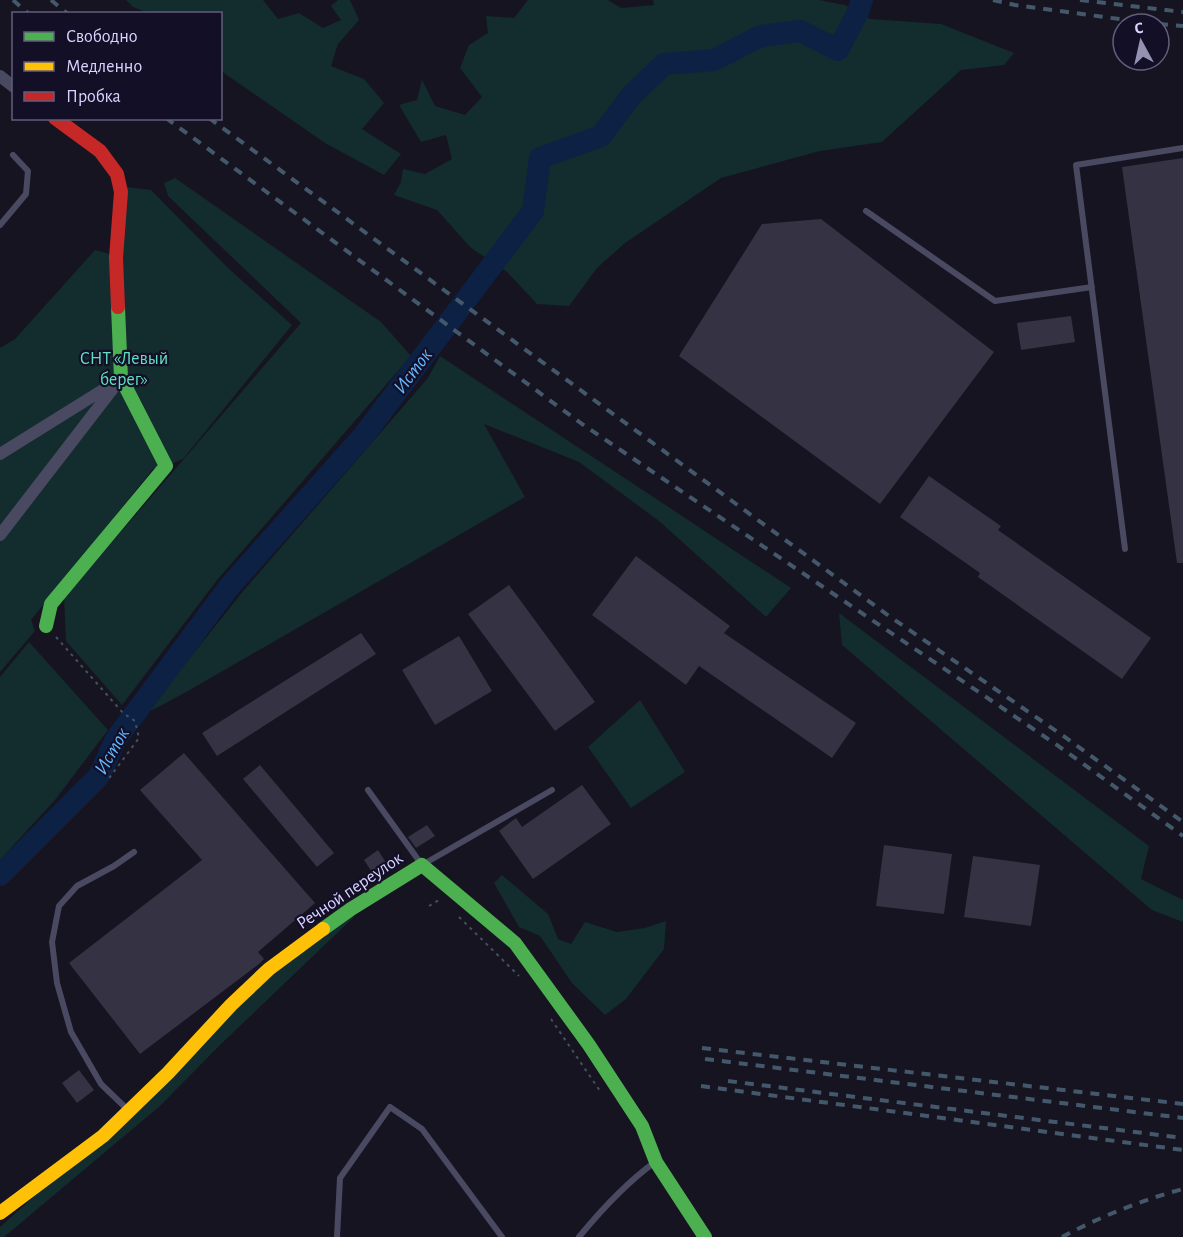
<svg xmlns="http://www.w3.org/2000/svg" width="1183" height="1237" viewBox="0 0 1183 1237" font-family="'Alegreya Sans',sans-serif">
<rect width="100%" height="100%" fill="#161421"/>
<path fill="#132c2d" d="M126 0H263L278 19 299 13 323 28 341 20 331 6 338 0H350L359 20 338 44 331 66 364 79 384 103 362 129 401 154 384 175 325 143 221 71 220 14 148 13 133 7Z
M528 0H608L621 8 654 5 653 0H819L845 5 870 19 941 24 1014 53 1004 65 961 70 882 142 820 151 721 178 625 243 597 268 569 306 537 304 507 272 471 248 437 210 394 195 401 182 403 169 425 174 452 159 446 135 421 142 399 105 417 100 422 80 435 106 465 115 482 97 460 68 469 45 488 33 486 16 514 18Z
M175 178 381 322 411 356 218 579 122 705 66 641 64 598 301 323 168 196 164 183Z
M127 187 151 190 228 268 292 325 183 459 166 466 153 469 31 620 35 631 0 672V348L15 339 95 250 120 257Z
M440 356 791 588 766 617 659 521 579 462 484 424 525 497 188 691 145 714 244 590 428 378Z
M839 613 1149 846 1141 879 1183 900V922L1152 910 842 645Z
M29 642 108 730 55 800 0 860V677Z
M640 700 685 772 631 808 588 747Z
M502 875 548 914 558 939 571 944 585 922 617 932 645 928 666 921 664 949 626 999 605 1015 572 983 540 936 519 927 494 883Z
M351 909 354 917 218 1047 160 1106 4 1237H0V1227L48 1184 231 1005Z"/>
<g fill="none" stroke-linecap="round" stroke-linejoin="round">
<path stroke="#0d2144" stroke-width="22" d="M0 875 99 776 116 739 229 587 364 435 533 211 540 158 601 136 630 97 664 64 714 60 761 36 800 31 838 50 858 12 862 0"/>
</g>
<path fill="#343243" d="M1183 158V563H1177L1122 167Z
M821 219 994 352 880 504 679 356 762 224Z
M1071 316 1075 342 1021 350 1017 323Z
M929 476 1001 526 998 530 1151 638 1122 679 978 577 980 573 900 517Z
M636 556 730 626 724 633 856 723 832 758 699 666 686 685 592 615Z
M509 585 595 702 555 731 468 614Z
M361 633 376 654 217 756 202 733Z
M459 636 492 691 435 725 402 670Z
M184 753 315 903 258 952 264 959 259 964 140 1054 69 963 202 860 140 790Z
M260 765 334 853 317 867 243 779Z
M582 785 611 824 533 879 499 831 516 818 522 827Z
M427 825 435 836 416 848 408 837Z
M884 845 952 854 944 914 876 906Z
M378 850 388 866 374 875 364 860Z
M973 856 1040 865 1031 926 964 917Z
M79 1070 94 1090 77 1103 62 1083Z"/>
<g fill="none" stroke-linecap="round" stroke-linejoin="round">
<path stroke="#44505f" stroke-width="2" stroke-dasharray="3 4.5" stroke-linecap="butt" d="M56 637 123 713 135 721 139 738 107 781
M429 906 439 900
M459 917 519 976
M551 1019 600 1091"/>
<path stroke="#4a4962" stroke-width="6" d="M866 211 995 301 1092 287
M0 225 26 194 28 171 13 155
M1125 549 1076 165 1183 148
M368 790 422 865 552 790
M128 1110 101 1084 71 1032 57 983 52 942 59 906 77 886 114 866 134 852
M337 1237 340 1178 390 1107 422 1129 502 1237
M579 1237C602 1209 626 1183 655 1162"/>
<path stroke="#4a4962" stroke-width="12" d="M0 76 14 87
M0 454 114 383
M0 535 121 378"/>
<path stroke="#4caf50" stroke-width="14" d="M46 626 51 604 166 466 121 378 118 307
M323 929 351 909 422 865 515 943 589 1045 642 1126 656 1162 705 1237"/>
<path stroke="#ffc107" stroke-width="14" d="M0 1213 103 1136 168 1073 231 1005 269 969 323 929"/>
<path stroke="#c62828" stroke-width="14" d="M55 118 100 151 117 174 121 192 116 258 118 307"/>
<path stroke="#43596b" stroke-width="4" stroke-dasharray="9 8" stroke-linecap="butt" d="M13 0 29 14
M51 0 68 14
M993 0 1015 5 1156 24
M1080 0 1183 12
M1159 24 1183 26
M166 118 582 424 1057 745 1183 836
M209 118 889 616 1062 735 1183 822
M702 1048 1183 1104
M705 1059 1183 1118
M728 1081 1183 1138
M701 1086 1183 1150
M1062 1237C1100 1217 1141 1200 1183 1189"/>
</g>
<g text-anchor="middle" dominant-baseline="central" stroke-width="4.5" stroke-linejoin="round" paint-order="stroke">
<g font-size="18" fill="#5fe0c0" stroke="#130f26">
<text x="124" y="359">СНТ «Левый<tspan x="124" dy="21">берег»</tspan></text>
</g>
<g font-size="18" fill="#d9d4ff" stroke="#130f26">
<text transform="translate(350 891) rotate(-34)">Речной переулок</text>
</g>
<g font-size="20" font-style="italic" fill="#62b6ff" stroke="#130f26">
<text transform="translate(413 371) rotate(-53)">Исток</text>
<text transform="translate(112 751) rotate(-60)">Исток</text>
</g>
</g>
<rect x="12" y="12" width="210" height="108" fill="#130f26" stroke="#625e7d" stroke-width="1.5"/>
<rect x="24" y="32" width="30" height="9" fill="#4caf50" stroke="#625e7d" stroke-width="1.5"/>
<text x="66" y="42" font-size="18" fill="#d9d4ff">Свободно</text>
<rect x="24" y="62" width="30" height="9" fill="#ffc107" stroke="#625e7d" stroke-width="1.5"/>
<text x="66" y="72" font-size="18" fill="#d9d4ff">Медленно</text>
<rect x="24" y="92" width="30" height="9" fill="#c62828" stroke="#625e7d" stroke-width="1.5"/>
<text x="66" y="102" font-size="18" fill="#d9d4ff">Пробка</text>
<g transform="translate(1141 42) rotate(352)"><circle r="28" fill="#130f26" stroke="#625e7d" stroke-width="1.5"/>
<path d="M0-4.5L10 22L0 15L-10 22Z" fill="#9591b1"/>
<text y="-9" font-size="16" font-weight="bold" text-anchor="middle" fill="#d9d4ff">С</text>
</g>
</svg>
